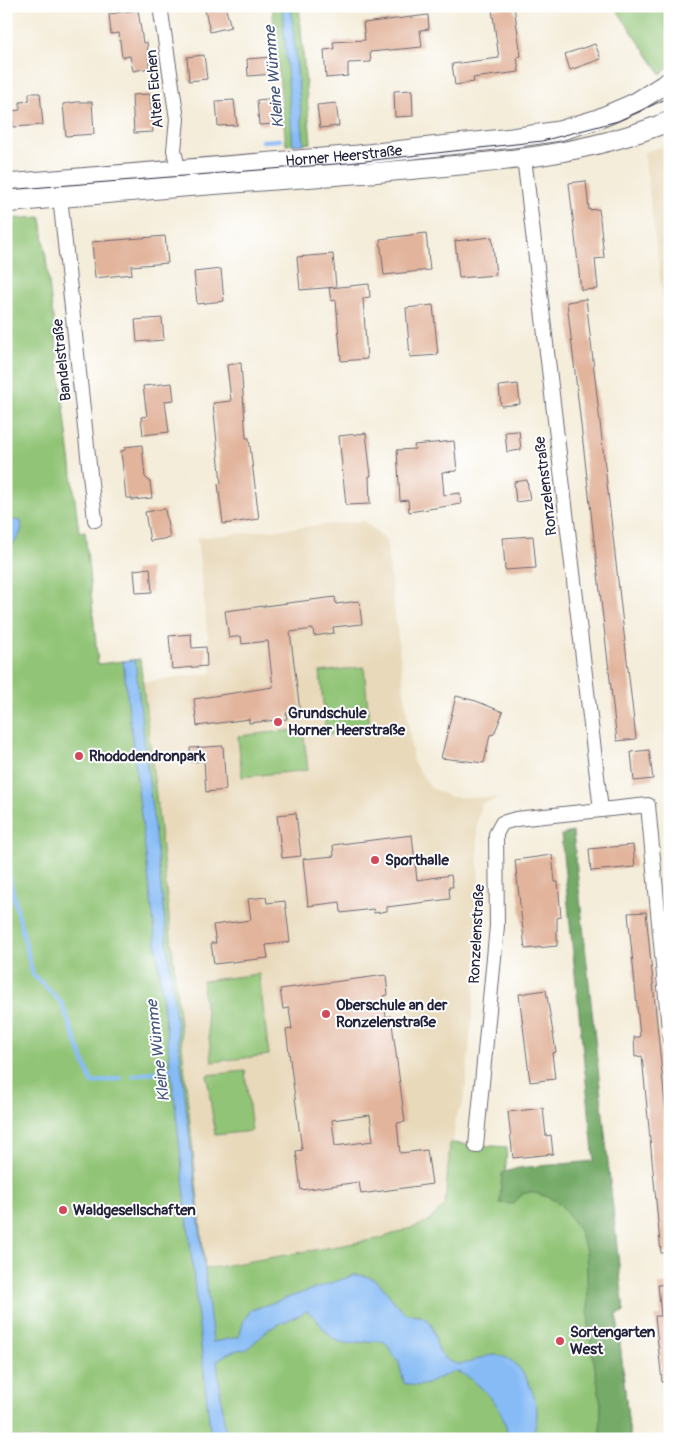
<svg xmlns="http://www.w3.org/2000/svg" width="676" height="1445" viewBox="0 0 676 1445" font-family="Pangolin,sans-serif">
<rect width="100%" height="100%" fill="#fff"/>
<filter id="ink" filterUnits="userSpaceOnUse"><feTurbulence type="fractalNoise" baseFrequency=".02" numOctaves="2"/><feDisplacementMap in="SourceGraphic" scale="10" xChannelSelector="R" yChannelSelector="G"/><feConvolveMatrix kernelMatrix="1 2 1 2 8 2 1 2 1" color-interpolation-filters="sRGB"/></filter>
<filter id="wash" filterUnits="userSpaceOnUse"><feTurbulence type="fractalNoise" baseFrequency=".0096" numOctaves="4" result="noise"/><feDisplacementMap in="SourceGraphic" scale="20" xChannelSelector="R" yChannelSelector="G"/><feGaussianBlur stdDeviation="1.12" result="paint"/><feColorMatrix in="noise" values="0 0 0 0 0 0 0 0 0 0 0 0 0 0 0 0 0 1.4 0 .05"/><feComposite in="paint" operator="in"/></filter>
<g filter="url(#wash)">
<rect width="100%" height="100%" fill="#f4edda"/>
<path fill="#e8d9ba" d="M670 144V355L644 152Z
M364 521 386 540 413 762 431 788 450 797 501 798 481 804 477 824 480 934 465 1093 462 1106 455 1117 450 1200 426 1223 378 1239 205 1269 143 682 212 673 197 538Z"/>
<path fill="#91c476" stroke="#5a7358" d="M272 6H299L311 143 286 145Z
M614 6H670V66L661 74Z
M41 217 79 532 85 531 98 664 140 659 160 830 205 1269 378 1239 426 1223 445 1205 450 1143 507 1147 504 1194 609 1183 624 1312 617 1314 630 1439H6V219Z
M364 667 370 731 326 735 320 672Z
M303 729 308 770 242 777 238 736Z
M259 974 269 1055 212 1062 202 981Z
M245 1071 252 1131 215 1135 207 1075Z"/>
<path fill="#74aa67" stroke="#4b6651" d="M573 832 624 1312 617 1314 630 1439H600L601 1404 589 1332 586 1251 578 1228 559 1203 548 1197 531 1192 522 1194 514 1204 500 1203 502 1173 518 1168 594 1161 561 835Z"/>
<path fill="#86bbf5" stroke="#546e98" d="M282 6H291L304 144 293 145Z
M12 520 21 521C24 537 14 540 6 552V524Z
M135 660 213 1342 239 1337 244 1320 251 1310 355 1275C384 1275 385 1296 404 1312 412 1317 427 1314 431 1324 436 1335 435 1350 445 1358 464 1373 477 1355 495 1355 520 1356 536 1391 537 1413 537 1422 534 1430 532 1439H507C508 1430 503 1417 499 1409 494 1399 467 1371 455 1372 435 1376 427 1392 404 1383L399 1363 385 1342C370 1338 353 1348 338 1341 324 1335 320 1319 307 1311L269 1329 246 1350C236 1348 225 1354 217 1361L226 1439H211L176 1113 123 661Z"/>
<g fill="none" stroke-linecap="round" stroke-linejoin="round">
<path stroke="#86bbf5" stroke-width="4.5" d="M263 141 280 140
M6 864 33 975 61 1002 92 1083 121 1078
M133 1076 176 1068"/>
</g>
<g id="blocks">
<path fill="#e2b49b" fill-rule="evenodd" d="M204 6H225L231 27 210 32Z
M514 6 521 56 517 57 519 72 473 78 474 82 455 85 452 64 499 58 492 9Z
M138 10 143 43 147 42 149 68 133 71 130 56 122 57 119 33 111 34 109 14Z
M428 15 429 29 420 30 422 47 370 52 371 62 348 63V76L326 78 324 50 334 49 333 42 365 40 363 23Z
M595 44 601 59 570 70 565 54Z
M204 55 207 79 189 81 187 57Z
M272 57 274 74 248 76 247 59Z
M412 90 413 116 395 117 394 91Z
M29 93H40L43 125 13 127 12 111 20 110V102L29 101Z
M150 94 153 132 134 133 132 95Z
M277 98 279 124 259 125 257 100Z
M234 100 237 125 218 126 216 101Z
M77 102H92L94 134 66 136 63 104Z
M336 103 339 126 320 128 317 105Z
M586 181 589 210 599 209 604 258 595 259 598 289 581 290 569 183Z
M426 233 430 270 384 275 380 239Z
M165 236 168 263 131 266 132 274 95 278 92 242Z
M492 237 496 275 459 278 455 241Z
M333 254 336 287 300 290 297 257Z
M221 269 224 301 197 304 194 272Z
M369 284 370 297 363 298 367 359 341 361 336 300 331 301 329 288Z
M586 299 636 739 617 741 567 302Z
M433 305 438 355 410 357 406 308Z
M162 318 164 340 137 342 135 320Z
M241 363 246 438H249L259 519 223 524 218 484 221 483 213 403 231 401 227 365Z
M172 383 174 400 165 401 169 432 143 435 141 417 147 416 143 386Z
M518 384 520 404 501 406 499 386Z
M519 431 521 450 507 452 505 432Z
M366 433 371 476H369L370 504 346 505 339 436Z
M454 441 457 471 442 472 444 495 460 493 461 504 409 512 408 500 400 501 397 450 415 449 414 445Z
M142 445 145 477 150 482 152 498 132 500V498H126L121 451 125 450V447Z
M527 480 530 500 516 502 514 482Z
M165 509 170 538 150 541 145 512Z
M533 536 536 568 505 570 503 538Z
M150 568 152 592 136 593 134 570Z
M335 597 336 604 359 601 362 624 333 627 334 633 314 636 313 629 290 632 300 711 286 713 287 719 249 723V719L197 726 194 699 273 687 268 641 242 644 241 636 229 638 225 611Z
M191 634 192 648 206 647 207 666 172 669 169 636Z
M456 696 476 701 503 712 494 734 490 735 484 763 441 758Z
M223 746 226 790 206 792 204 761 191 762 190 748Z
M649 750 653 779 634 781 631 752Z
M296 813 301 856 282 858 277 815Z
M412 835 417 880 451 875 453 887H449L450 899 387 907V911L374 913 373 909 341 913 340 902 308 906 303 859 334 856 333 845Z
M633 845 635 867 591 871 589 849Z
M552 855 555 882H558L561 917 557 918V946L525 949 515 860Z
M266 897 267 903 285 901 290 942 266 945 268 958 214 964 211 943H216L213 925 251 920 248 899Z
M646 912 670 1155V1253H661L642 1056 635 1057 634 1037H640L628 913Z
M386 975 388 995 383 996 386 1017 391 1016 405 1122 397 1123 400 1153 427 1150 432 1184 361 1194 359 1182 301 1190 296 1151 302 1150 286 1030 292 1029 289 1008 283 1009 280 989ZM370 1115 373 1141 335 1146 332 1120Z
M546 990 556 1052 552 1053 555 1079 530 1082 519 994Z
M543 1108 546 1136 551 1135 553 1154 513 1158 508 1112Z
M670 1284V1382H662L655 1316H661L658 1285Z"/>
</g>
</g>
<g filter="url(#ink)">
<use href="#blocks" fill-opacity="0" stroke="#6c6973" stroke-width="1"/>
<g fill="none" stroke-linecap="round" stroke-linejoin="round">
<defs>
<path id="minor" d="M160 6 177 119 174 150 178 169
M524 157 601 810 648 805 670 1040
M60 197 95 520
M476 1146 497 926 496 834 502 823 516 819 601 810"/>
<g id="major">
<path id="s1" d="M6 184 358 155 512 138 559 131 598 119 635 103 670 81"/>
<path d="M6 203C127 190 248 182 369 173 470 164 575 160 670 121"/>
</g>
</defs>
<use href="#minor" stroke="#6c6973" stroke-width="16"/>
<use href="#major" stroke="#6c6973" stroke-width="21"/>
<use href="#minor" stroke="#fff" stroke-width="14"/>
<use href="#major" stroke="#fff" stroke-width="19"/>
<path stroke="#22223b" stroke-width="1" d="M6 190 348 163 542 141 618 121 670 97"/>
</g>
</g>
<g fill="#d1495b" stroke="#fff" stroke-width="2">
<circle cx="278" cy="722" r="5"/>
<circle cx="79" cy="756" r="5"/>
<circle cx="375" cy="860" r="5"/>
<circle cx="326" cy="1014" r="5"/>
<circle cx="63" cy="1210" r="5"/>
<circle cx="560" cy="1341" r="5"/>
</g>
<g text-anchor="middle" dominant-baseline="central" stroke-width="4" stroke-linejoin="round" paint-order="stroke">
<g font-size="15" fill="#22223b" stroke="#fff">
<text transform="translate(155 89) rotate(-95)">Alten Eichen</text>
<text stroke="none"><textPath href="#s1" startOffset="339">Horner Heerstraße</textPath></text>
<text transform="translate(62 360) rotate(-96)">Bandelstraße</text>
<text transform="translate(546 486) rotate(-97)">Ronzelenstraße</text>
<text transform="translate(477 934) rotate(-87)">Ronzelenstraße</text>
</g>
<g font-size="15" font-weight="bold" fill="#22223b" stroke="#fff" text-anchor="start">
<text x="288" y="713">Grundschule<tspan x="288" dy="17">Horner Heerstraße</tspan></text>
<text x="89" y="756">Rhododendronpark</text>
<text x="385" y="860">Sporthalle</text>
<text x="336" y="1005">Oberschule an der<tspan x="336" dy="17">Ronzelenstraße</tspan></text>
<text x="73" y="1210">Waldgesellschaften</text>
<text x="570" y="1332">Sortengarten<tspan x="570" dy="17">West</tspan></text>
</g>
<g font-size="16" font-style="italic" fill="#45587c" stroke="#fff">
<text transform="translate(274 77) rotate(-95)">Kleine Wümme</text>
<text transform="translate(158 1051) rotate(-97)">Kleine Wümme</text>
</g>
</g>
<rect width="676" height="1445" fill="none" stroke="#fff" stroke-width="25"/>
</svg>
